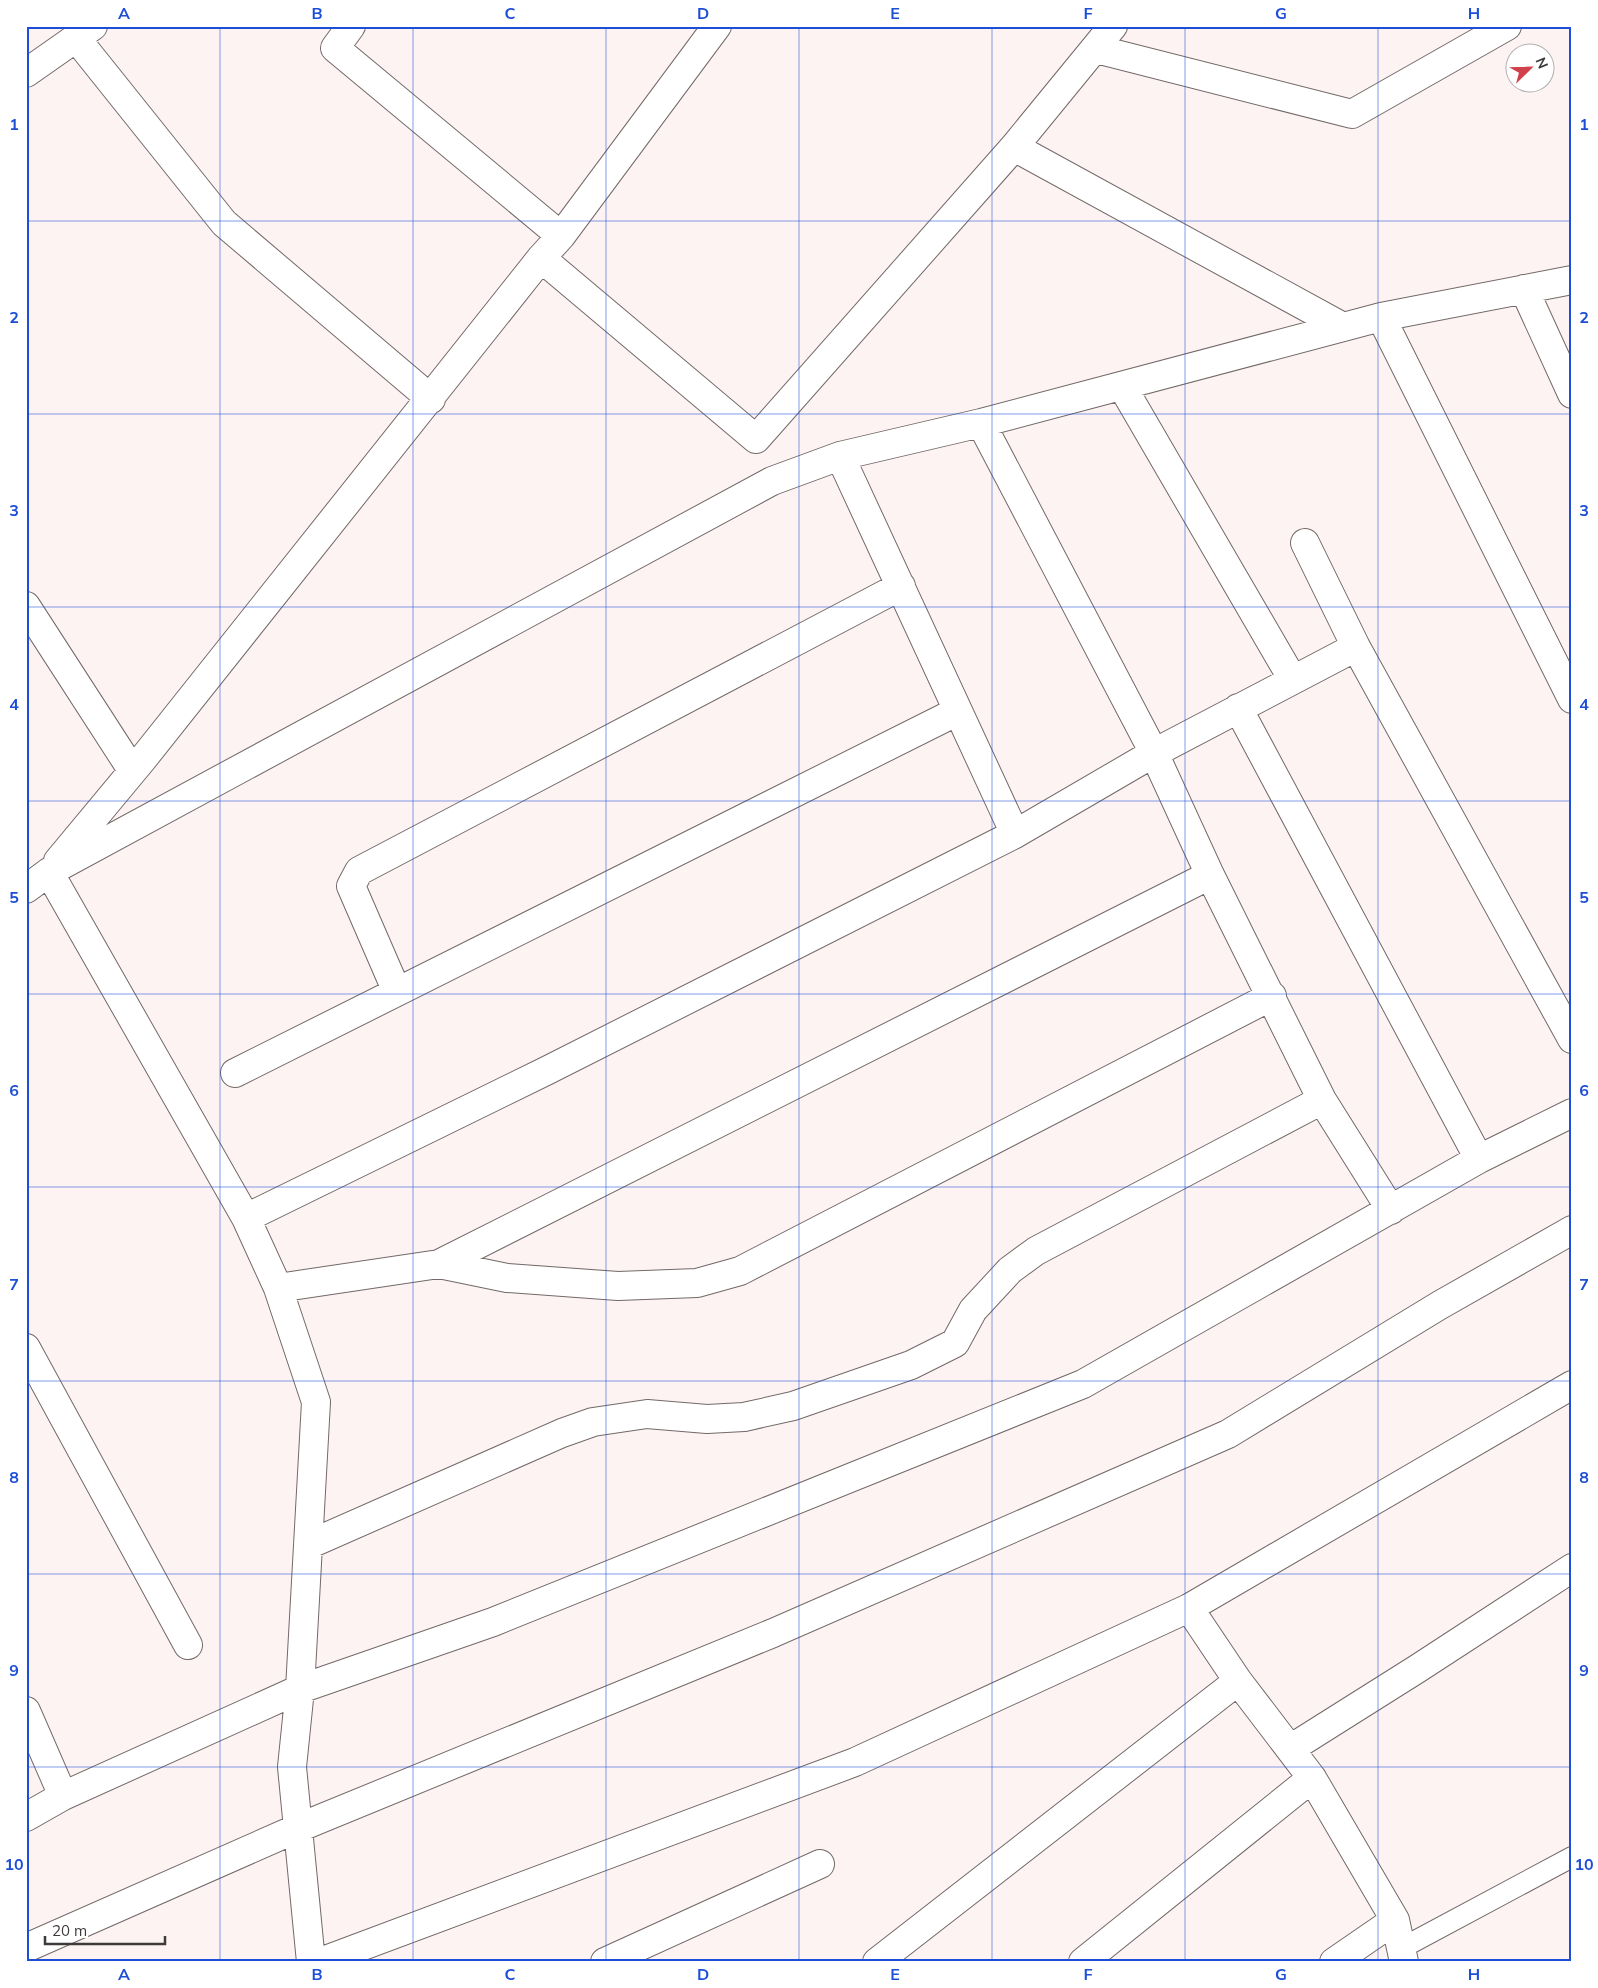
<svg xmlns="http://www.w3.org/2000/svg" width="1598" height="1988" viewBox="0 0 1598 1988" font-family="Mulish,sans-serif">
<rect width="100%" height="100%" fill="#fef3f3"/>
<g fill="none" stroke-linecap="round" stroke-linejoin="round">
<defs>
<path id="lane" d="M1402 1948 1572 1857"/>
<path id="street" d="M351 26 335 48 561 236
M76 38 224 223 431 399
M1096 49 1352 114 1507 26
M26 73 93 26
M1014 147 1343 327
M541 258 756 439 1014 147 1113 26
M1524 289 1572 394
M1381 317 1572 699
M1122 386 1293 680
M981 423 1154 753 1210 875 1322 1100 1391 1210
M840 456 1015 834
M1305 543 1356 647 1572 1039
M26 606 132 770
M1238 708 1479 1159
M58 861 142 760 541 258 561 236 717 26
M49 872 246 1218 278 1288 316 1402 300 1689 292 1767 311 1962
M26 889 49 872 772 481 840 456 981 423 1381 317 1572 280
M397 992 351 886 359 871 901 586
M235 1073 958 711
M246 1218 546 1071 1015 834 1154 753 1356 647
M439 1264 1210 875
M278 1288 439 1264 507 1278 618 1286 697 1283 740 1271 1272 996
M26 1348 188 1645
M308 1545 562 1433 593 1422 647 1414 707 1419 744 1417 793 1406 911 1365 955 1343 973 1310 1010 1270 1036 1251 1322 1100
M1189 1608 1238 1681 1312 1778 1395 1920 1404 1962
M26 1711 63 1796
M1290 1749 1417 1669 1572 1568
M26 1817 63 1796 300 1689 493 1622 1083 1384 1479 1159 1572 1113
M26 1948 298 1828 773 1633 1228 1434 1440 1305 1572 1230
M320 1962 855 1762 1189 1608 1572 1385
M605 1962 820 1864
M877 1962 1238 1681
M1083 1962 1312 1778
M1334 1962 1395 1920"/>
</defs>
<use href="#lane" stroke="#726968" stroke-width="22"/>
<use href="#street" stroke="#726968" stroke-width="30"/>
<use href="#lane" stroke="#fff" stroke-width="20"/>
<use href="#street" stroke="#fff" stroke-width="28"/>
</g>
<path fill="none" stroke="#1d4ed8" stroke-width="1" stroke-opacity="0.55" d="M220 26V1962M413 26V1962M606 26V1962M799 26V1962M992 26V1962M1185 26V1962M1378 26V1962M26 221H1572M26 414H1572M26 607H1572M26 801H1572M26 994H1572M26 1187H1572M26 1381H1572M26 1574H1572M26 1767H1572"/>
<rect width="1598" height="1988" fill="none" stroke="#ffffff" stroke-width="55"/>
<g transform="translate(1530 68) rotate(67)"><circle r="24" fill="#ffffff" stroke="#b2b0b0"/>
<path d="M0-4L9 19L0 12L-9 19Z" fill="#d1414b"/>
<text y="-8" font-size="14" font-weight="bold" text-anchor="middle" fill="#3e3a39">N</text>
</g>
<path d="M45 1936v8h120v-8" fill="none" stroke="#3e3a39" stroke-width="2.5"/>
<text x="52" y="1936" font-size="15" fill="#3e3a39" stroke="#ffffff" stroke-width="4" paint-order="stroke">20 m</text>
<rect x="28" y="28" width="1542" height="1932" fill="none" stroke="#1d4ed8" stroke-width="2"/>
<g font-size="16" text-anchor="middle" font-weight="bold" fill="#1d4ed8">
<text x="124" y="19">A</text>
<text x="317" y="19">B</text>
<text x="510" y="19">C</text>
<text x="703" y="19">D</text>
<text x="895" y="19">E</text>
<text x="1088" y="19">F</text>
<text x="1281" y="19">G</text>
<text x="1474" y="19">H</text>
<text x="14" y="130">1</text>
<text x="1584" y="130">1</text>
<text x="14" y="323">2</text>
<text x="1584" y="323">2</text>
<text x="14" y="516">3</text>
<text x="1584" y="516">3</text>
<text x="14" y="710">4</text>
<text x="1584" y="710">4</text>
<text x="14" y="903">5</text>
<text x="1584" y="903">5</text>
<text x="14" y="1096">6</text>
<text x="1584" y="1096">6</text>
<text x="14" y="1290">7</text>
<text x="1584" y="1290">7</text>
<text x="14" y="1483">8</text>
<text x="1584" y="1483">8</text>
<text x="14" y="1676">9</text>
<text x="1584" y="1676">9</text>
<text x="14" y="1870">10</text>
<text x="1584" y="1870">10</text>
<text x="124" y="1980">A</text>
<text x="317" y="1980">B</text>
<text x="510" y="1980">C</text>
<text x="703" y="1980">D</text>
<text x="895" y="1980">E</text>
<text x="1088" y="1980">F</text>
<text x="1281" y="1980">G</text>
<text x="1474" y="1980">H</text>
</g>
</svg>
